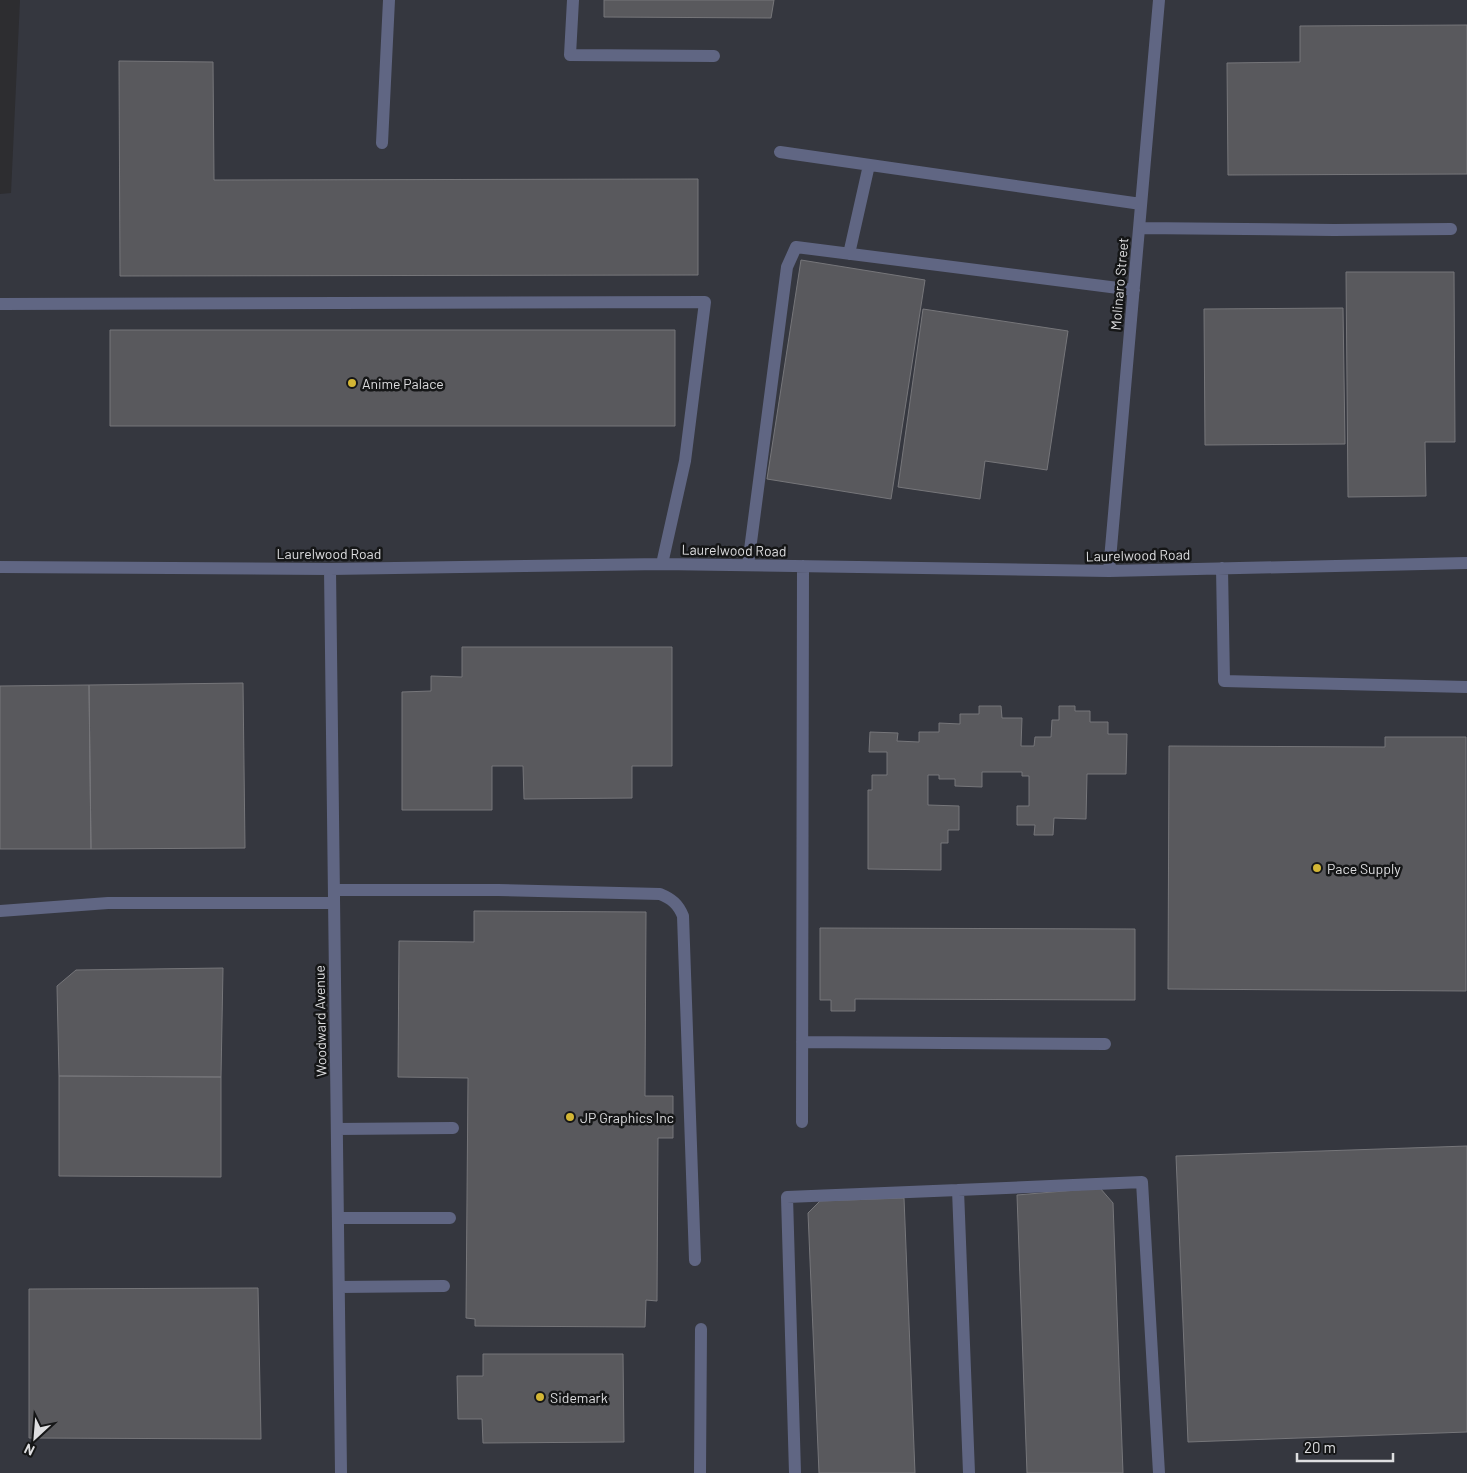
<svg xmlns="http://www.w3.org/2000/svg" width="1467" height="1473" viewBox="0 0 1467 1473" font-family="Barlow,sans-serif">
<rect width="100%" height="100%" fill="#2d2d30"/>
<path fill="#35373f" d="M20 0H1467V1473H0V194L11 193Z"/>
<path fill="#59595d" stroke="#76767a" d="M604 0H774L771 18 604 17Z
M1467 25V174L1228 175 1227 63 1300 62V26Z
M119 61 213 62 214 180 698 179V275L120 276Z
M801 260 925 280 891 499 767 479Z
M1346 272H1454L1455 442H1425L1426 496 1348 497Z
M1343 308 1345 444 1205 445 1204 309Z
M923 309 1068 331 1047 470 985 461 980 499 898 487Z
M110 330H675V426H110Z
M462 647H672V766H632V798L524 799 523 766H492V810H402V692L431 691V676L462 677Z
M243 683 245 848 91 849 89 685Z
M89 685 91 849H0V686Z
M979 706H1001L1002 718H1022L1021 746H1034L1035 737H1051L1052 720H1059V706H1075V711H1090V722H1108V734H1127L1126 774H1087L1086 819 1054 818 1053 835H1034L1035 825H1017V806H1029V776H1022V772H982V787L955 786V779H939V775H928V805L959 806V830H948V843H941V870L868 869V790H872V775H887V752H869L870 732 898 733 897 741 919 742V732H939V723L960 724V714H979Z
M1385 737H1466V991L1168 989 1169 746 1385 747Z
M474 911 646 912 645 1096H673V1138H658L657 1301 646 1300 645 1327 475 1326V1319L466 1318 468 1078 398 1077 399 941 474 942Z
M820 928 1135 929V1000L855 999V1011H831V1000H820Z
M223 968 221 1077 59 1076 57 986 76 970Z
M59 1076 221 1077V1177L59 1176Z
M1467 1146V1432L1188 1442 1176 1156Z
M1100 1188 1113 1203 1123 1473H1027L1017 1195Z
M904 1198 915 1473H819L808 1213 820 1201Z
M258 1288 261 1439 29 1438V1289Z
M483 1354H623L624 1442 483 1443 482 1419H458L457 1376H483Z"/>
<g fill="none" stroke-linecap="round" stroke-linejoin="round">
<path stroke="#606683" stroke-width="12" d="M573 0 570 55 714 56
M382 143 389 0
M780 152 1141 204
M1139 228 1334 230 1451 229
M849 254 869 165
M0 304 705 302 685 461 662 564
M748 565 787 267 796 247 1134 290
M0 567 330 569 662 564 1109 571 1467 563
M1222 568 1224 681 1467 687
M330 569 341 1473
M1109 571 1159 0
M334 890H498L660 894C672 899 678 904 683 916L695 1260
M0 911 108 903H334
M802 1042 1105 1044
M802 1122 803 566
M337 1129 453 1128
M958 1190 1142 1182 1159 1473
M338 1218H450
M339 1287 444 1286
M700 1473 701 1329
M795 1473 787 1197 958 1190 969 1473"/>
</g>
<g fill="#d3b635" stroke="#151617" stroke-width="2">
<circle cx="352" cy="383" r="5"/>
<circle cx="1317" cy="868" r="5"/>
<circle cx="570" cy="1117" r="5"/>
<circle cx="540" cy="1397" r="5"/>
</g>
<g text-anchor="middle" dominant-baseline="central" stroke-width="5" stroke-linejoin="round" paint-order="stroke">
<g font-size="14" fill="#dedee0" stroke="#151617">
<text transform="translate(1119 284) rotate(-85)">Molinaro Street</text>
<text transform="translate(734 550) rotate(1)">Laurelwood Road</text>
<text x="329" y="553">Laurelwood Road</text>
<text transform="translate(1138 555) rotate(-1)">Laurelwood Road</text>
<text transform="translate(320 1021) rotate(-91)">Woodward Avenue</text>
</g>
<g font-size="14" fill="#dedee0" stroke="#151617" text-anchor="start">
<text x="362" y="383">Anime Palace</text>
<text x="1327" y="868">Pace Supply</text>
<text x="580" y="1117">JP Graphics Inc</text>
<text x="550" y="1397">Sidemark</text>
</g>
</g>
<g transform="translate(35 1438) rotate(206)" stroke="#151617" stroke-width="4" paint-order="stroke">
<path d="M0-4L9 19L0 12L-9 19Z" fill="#dedee0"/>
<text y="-8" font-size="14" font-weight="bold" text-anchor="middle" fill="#dedee0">N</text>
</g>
<path d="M1297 1453v8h96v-8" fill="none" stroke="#dedee0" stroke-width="2.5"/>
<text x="1304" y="1453" font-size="15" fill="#dedee0" stroke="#151617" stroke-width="4" paint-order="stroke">20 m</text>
</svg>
